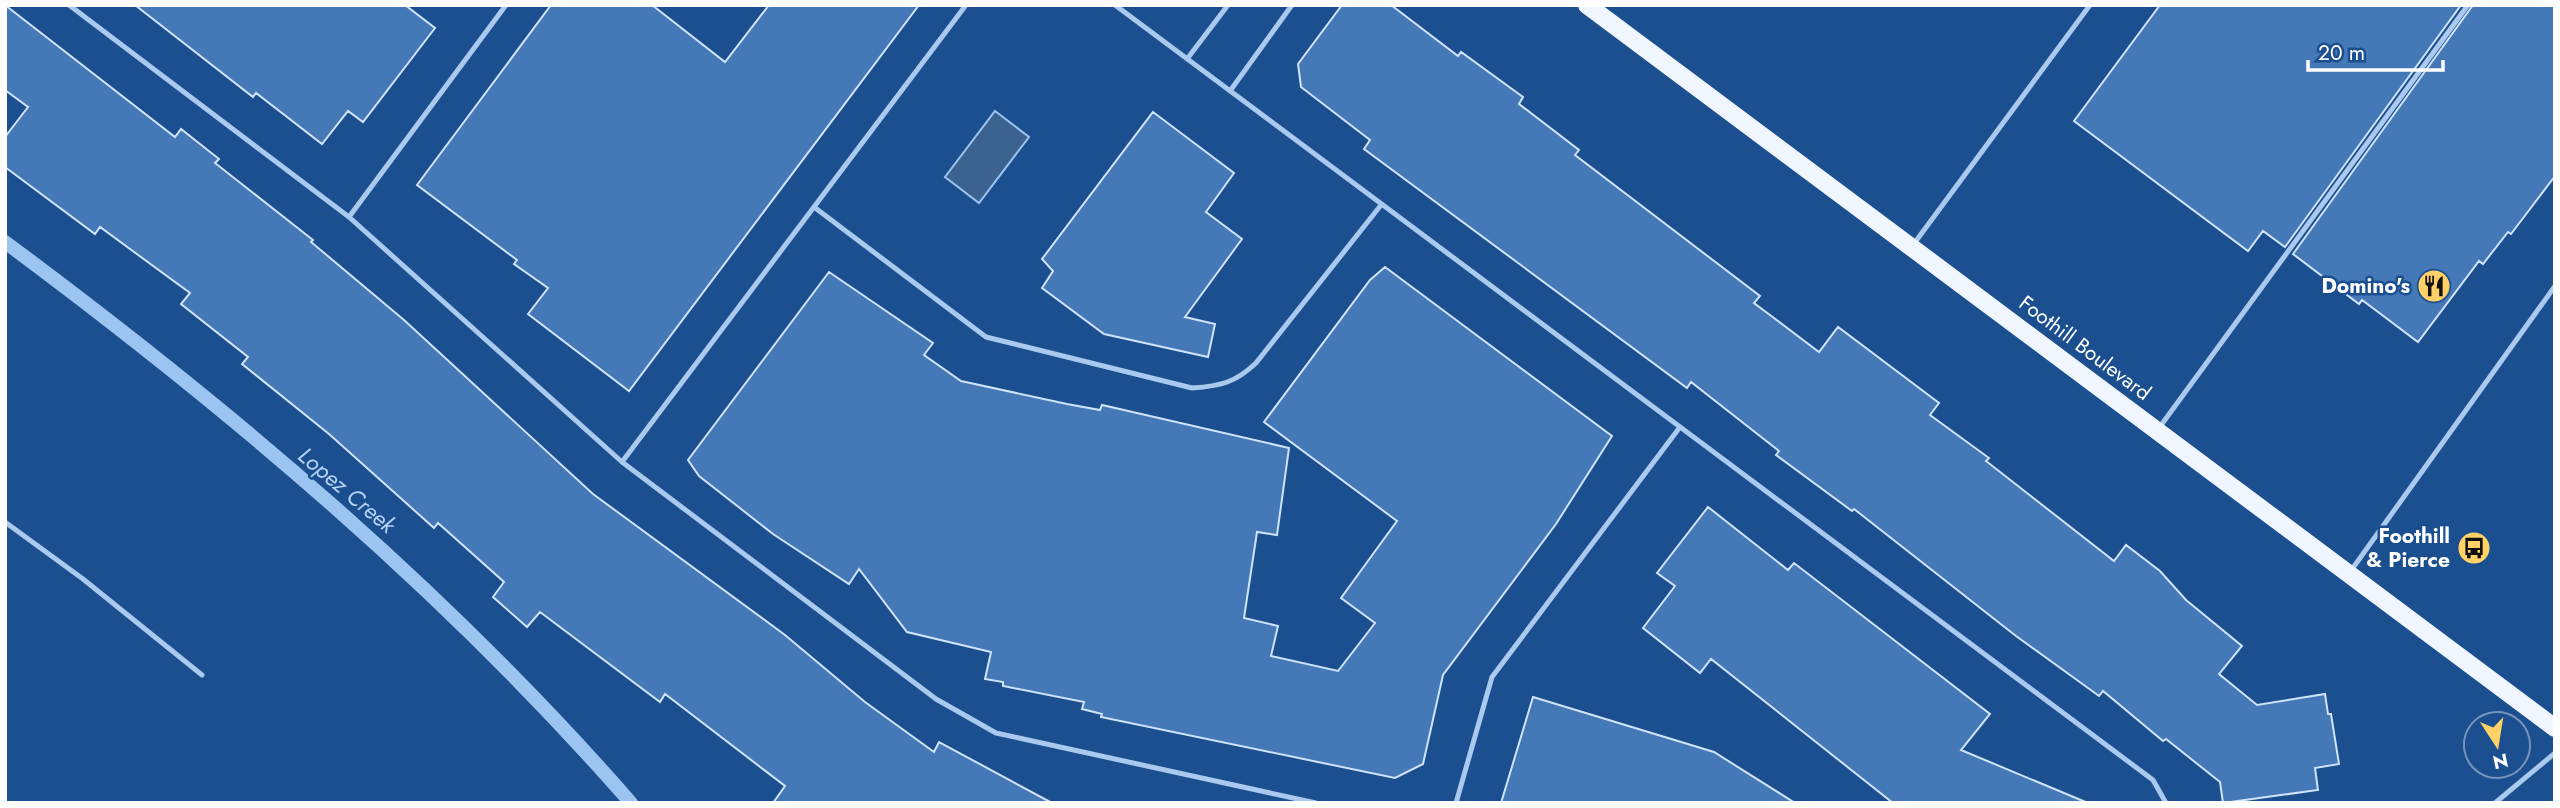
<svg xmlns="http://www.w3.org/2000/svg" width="2560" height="808" viewBox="0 0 2560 808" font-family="Jost,sans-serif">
<rect width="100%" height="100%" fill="#1b4f8f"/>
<path fill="#3c6290" stroke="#9cc4f0" stroke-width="2" d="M995 111 1029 137 979 203 945 177Z"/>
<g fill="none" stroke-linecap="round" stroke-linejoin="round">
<path stroke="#9cc4f0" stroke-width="14" d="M5 242C230 409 447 592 631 803"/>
</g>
<path fill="#4478b7" stroke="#cfe3fa" stroke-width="2" d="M5 5 175 137 181 129 219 159 215 163 313 240 311 242 323 252 404 320 593 494 785 635 865 702 934 752 939 742 1052 803H773L785 786 665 694 660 702 540 612 527 627 493 597 504 582 438 523 434 528 329 434 242 364 248 357 181 304 190 293 100 227 95 234 5 167V137L28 107 5 90Z
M135 5H405L435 28 363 122 348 111 322 144 256 93 253 97Z
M551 5H652L725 62 769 5H919L629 391 528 314 548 288 514 264 517 260 417 185Z
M1342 5H1391L1458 56 1461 52 1523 97 1519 104 1579 150 1575 155 1760 296 1754 303 1819 352 1838 327 1939 403 1930 415 1989 458 1986 461 2114 561 2126 545 2160 571 2186 600 2242 646 2219 674 2257 705 2325 694 2328 714H2331L2339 764 2315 768 2318 790 2223 803 2220 782 2166 739 2163 741 2103 691 2099 696 2016 636 1854 509 1852 511 1776 455 1779 451 1691 382 1687 388 1364 149 1370 140 1301 87 1298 64Z
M2160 5H2461L2285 247 2263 231 2248 251 2074 121Z
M2473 5H2555V176L2511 234 2508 232 2483 264 2479 261 2418 342 2362 300 2359 304 2293 254Z
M1153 112 1234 173 1206 212 1242 239 1185 317 1215 324 1208 357 1104 334 1042 288 1053 271 1042 259Z
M1385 267 1612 436 1556 524 1443 675 1423 764 1395 778 1101 717 1102 714 1082 709 1084 702 1003 686V682L985 679 991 652 907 632 859 569 849 584 773 534 699 476 688 460 829 272 933 343 924 355 961 381 1067 404 1100 410 1102 405 1289 448 1277 535 1257 532 1244 618 1278 626 1271 656 1338 671 1375 623 1341 598 1397 521 1264 422 1370 280Z
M1708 507 1788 570 1794 563 1990 714 1961 750 2088 803H1893L1711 659 1700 673 1643 628 1675 586 1657 573Z
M1533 697 1714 752 1795 803H1501Z"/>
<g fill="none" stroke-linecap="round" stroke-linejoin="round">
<path stroke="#a9c9ee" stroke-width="5" d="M69 5 349 217 622 462 936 699 996 733 1316 803
M1115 5 2153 780 2166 803
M1187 59 1228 5
M1230 91 1292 5
M814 207 986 337 1192 388C1220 386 1235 383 1256 363L1381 205
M349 217 506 5
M1913 245 2090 5
M2159 428 2468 5
M622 462 966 5
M5 522 83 579 202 675
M2350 572 2555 286
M1456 803 1492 677 1680 427
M2495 803 2555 753"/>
<path stroke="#f0f6ff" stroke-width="18" d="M1587 5 2555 728"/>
</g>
<defs>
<symbol id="restaurant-disc" viewBox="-11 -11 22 22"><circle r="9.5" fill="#ffd166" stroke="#1b4f8f"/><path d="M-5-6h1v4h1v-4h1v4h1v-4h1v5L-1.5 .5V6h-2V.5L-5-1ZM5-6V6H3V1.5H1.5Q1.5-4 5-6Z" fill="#111"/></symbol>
<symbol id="bus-disc" viewBox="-11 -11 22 22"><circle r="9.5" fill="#ffd166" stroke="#1b4f8f"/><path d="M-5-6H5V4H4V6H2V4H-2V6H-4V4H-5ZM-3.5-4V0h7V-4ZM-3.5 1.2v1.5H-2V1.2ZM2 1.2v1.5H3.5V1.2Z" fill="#111"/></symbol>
</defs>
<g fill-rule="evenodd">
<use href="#restaurant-disc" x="2415" y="267" width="38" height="38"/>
<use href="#bus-disc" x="2455" y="529" width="38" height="38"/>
</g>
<g text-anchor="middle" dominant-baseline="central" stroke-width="5" stroke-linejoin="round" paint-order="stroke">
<g font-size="21" font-weight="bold" fill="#fff" stroke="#1b4f8f" text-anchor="end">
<text x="2410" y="286">Domino's</text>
<text x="2450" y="536">Foothill<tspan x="2450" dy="24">&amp; Pierce</tspan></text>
</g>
<g font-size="21" fill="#fff" stroke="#1b4f8f">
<text transform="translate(2085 348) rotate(37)">Foothill Boulevard</text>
</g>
<g font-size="23" font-style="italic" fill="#b5d3f5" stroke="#1b4f8f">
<text transform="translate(347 490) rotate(40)">Lopez Creek</text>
</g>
</g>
<rect width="2560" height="808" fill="none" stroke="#ffffff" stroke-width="14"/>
<g transform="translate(2497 745) rotate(168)"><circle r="33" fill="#1b4f8f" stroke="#7695bc" stroke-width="2"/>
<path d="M0-5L12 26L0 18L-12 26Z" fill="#ffd166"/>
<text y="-10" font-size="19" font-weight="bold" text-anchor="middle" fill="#ffffff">N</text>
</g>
<path d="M2308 60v10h135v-10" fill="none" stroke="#ffffff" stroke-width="3.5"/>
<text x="2318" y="60" font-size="21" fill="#ffffff" stroke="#1b4f8f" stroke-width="5" paint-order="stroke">20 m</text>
</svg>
